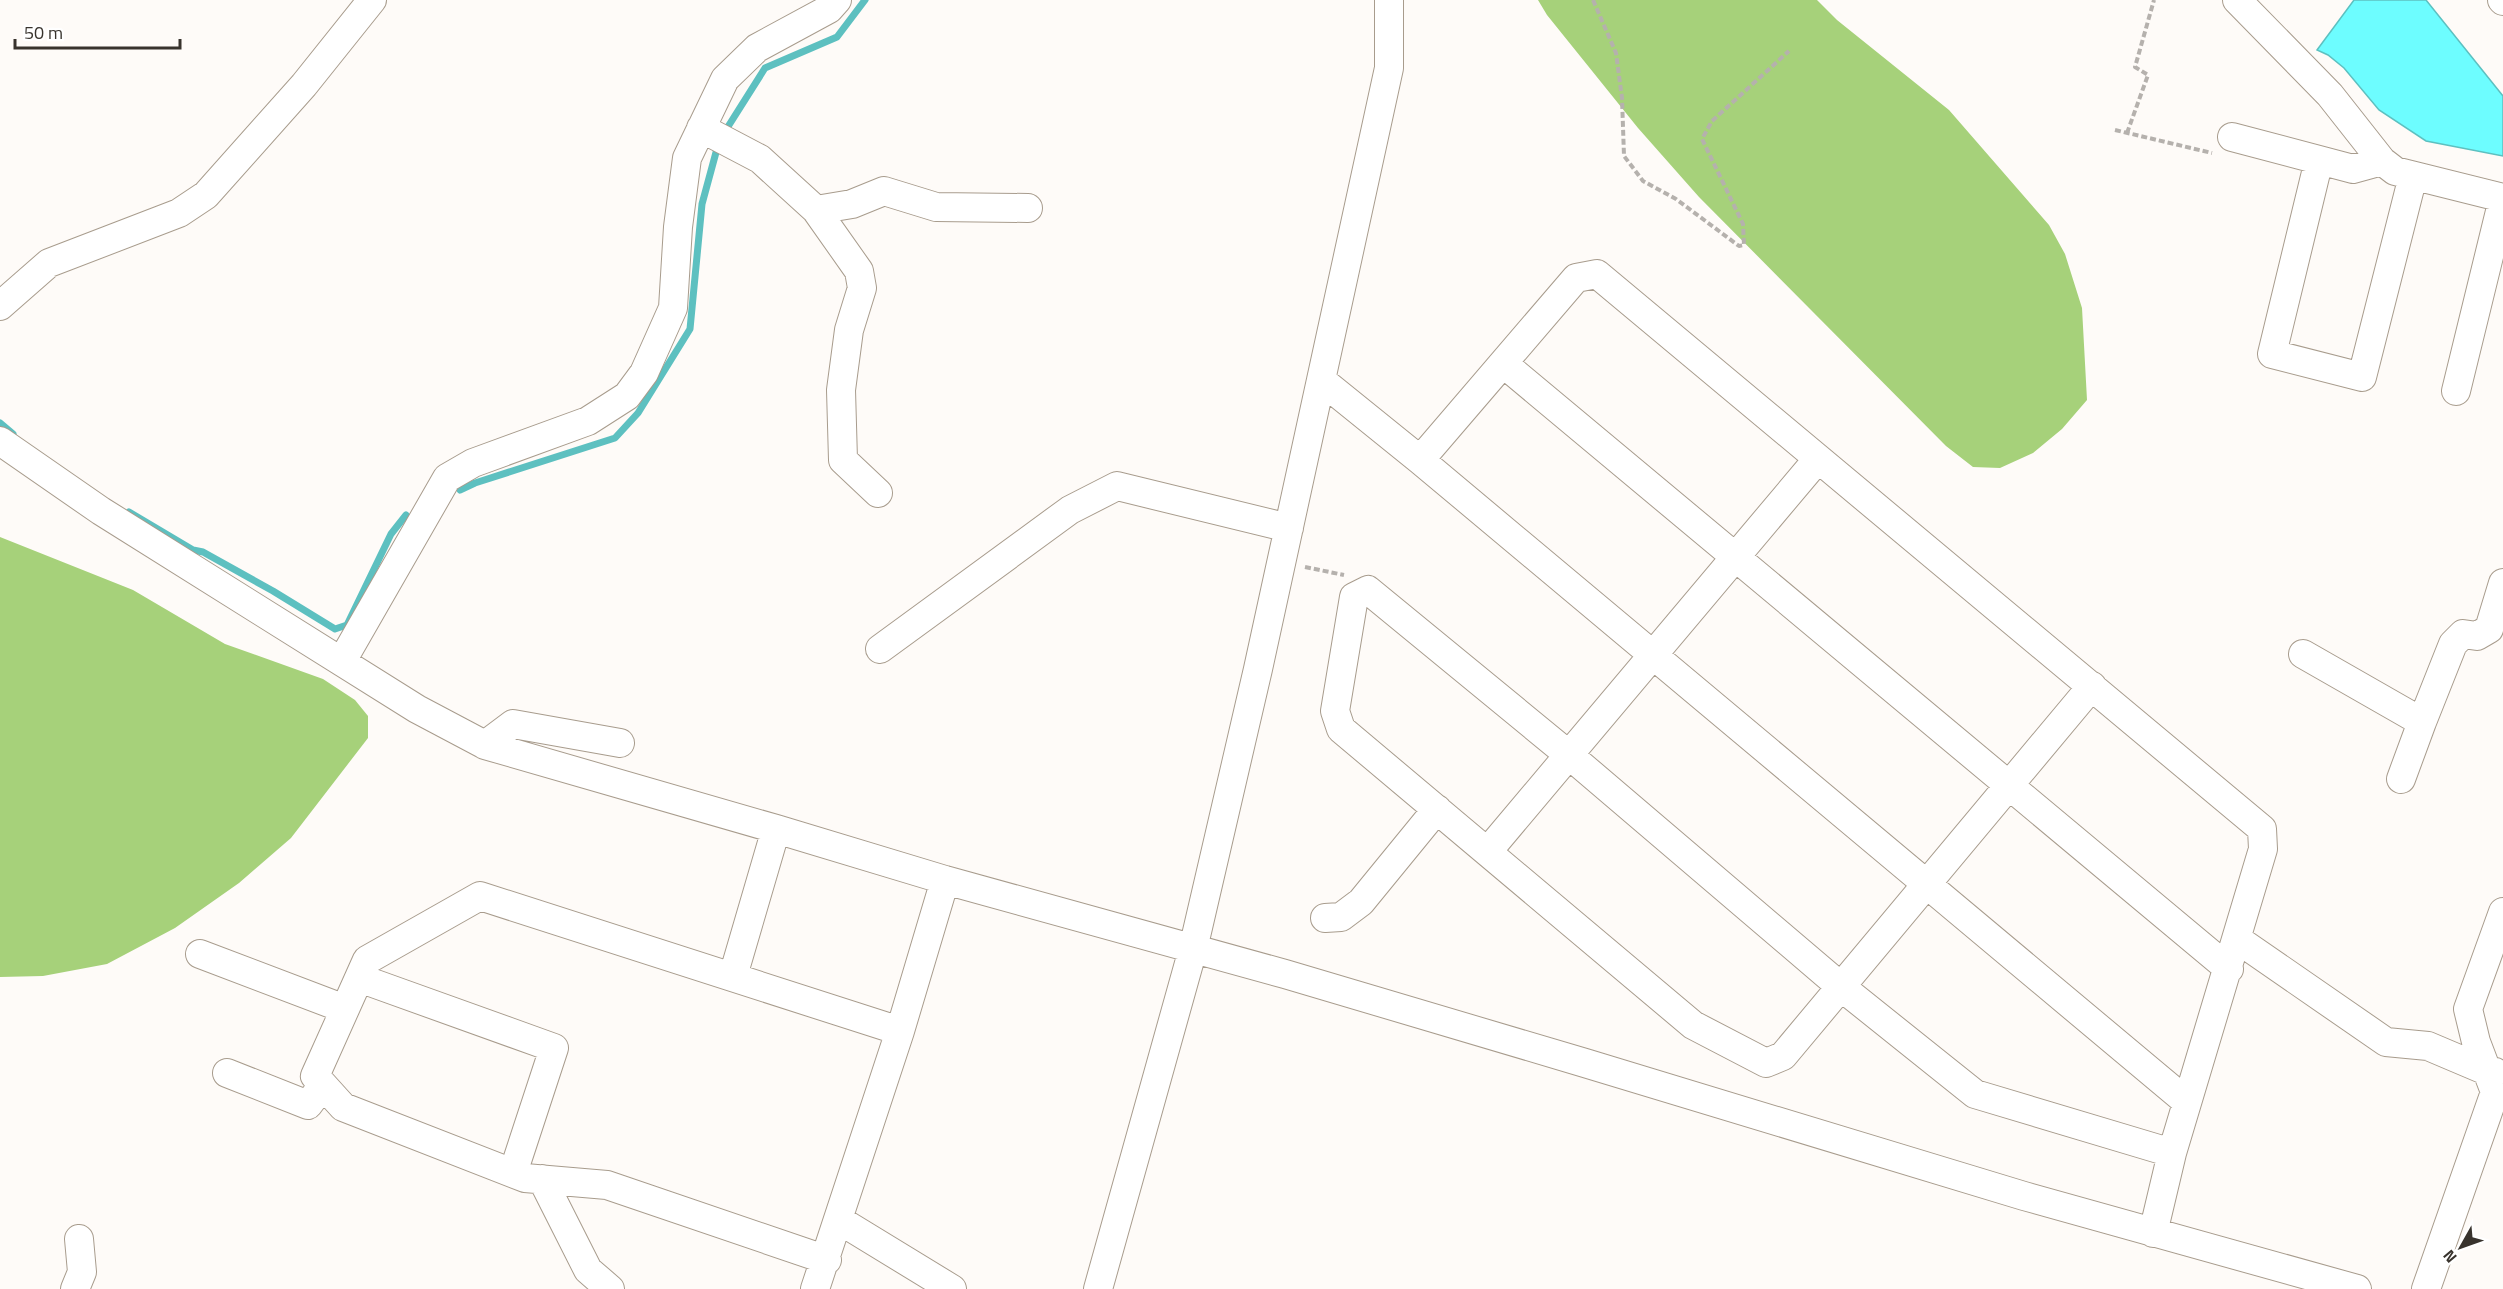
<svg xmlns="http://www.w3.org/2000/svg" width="2503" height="1289" viewBox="0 0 2503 1289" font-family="'Titillium Web',sans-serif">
<rect width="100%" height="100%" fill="#fefbf8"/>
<path fill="#a6d17a" d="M1538 0H1817L1837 20 1949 110 2049 225 2065 254 2082 308 2087 400 2062 429 2033 453 2000 468 1973 467 1946 446 1699 197 1638 128 1547 15Z
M0 537 133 590 225 644 323 679 355 700 368 716V738L291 838 239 883 175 928 107 964 43 976 0 977Z"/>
<path fill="#6dfdff" stroke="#5dc0c0" stroke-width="1.5" d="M2354 0H2426L2503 96V156L2426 141 2379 110 2344 68 2328 55 2317 50Z"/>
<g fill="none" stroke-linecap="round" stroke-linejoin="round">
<path stroke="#5dc0c0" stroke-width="7" d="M724 133 765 68 837 37 865 0
M0 423 13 434
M460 490 475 483 615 438 638 413 690 329 702 204 718 145
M129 512 193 550 203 552 273 591 335 629 347 625 391 534 406 515"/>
<defs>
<path id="minor" d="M2237 0 2330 95 2382 161 2395 171 2503 198
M2502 0 2503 1
M701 128 760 159 816 210 859 271 862 288 849 330 841 390 843 460 878 493
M2232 137 2353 169 2382 161
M2319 160 2272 354 2362 377 2413 176
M816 210 852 204 884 191 936 207 1028 208
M0 306 49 263 179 213 206 195 304 85 372 0
M1504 364 2229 969
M1321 380 1420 460 2187 1102
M2456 391 2503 199
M0 441 101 511 417 709 485 745 776 829 945 880 1285 974 1585 1063 2024 1196 2357 1289
M1420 460 1576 278 1597 274 2262 829 2263 849 2172 1153 2153 1233
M880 649 1070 510 1117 486 1289 528
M2303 654 2422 722 2453 644 2463 634 2477 636 2489 629 2503 583
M342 661 447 478 473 463 588 421 627 396 644 373 673 308 678 227 687 158 725 79 757 48 829 9 837 0
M2092 686 1783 1056 1766 1063 1693 1025 1341 729 1335 711 1354 597 1368 590 1569 755 1840 986 1975 1094 2172 1153
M485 745 513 724 620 743
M2401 779 2422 722
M1488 851 1817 460
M1325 918 1341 917 1361 902 1437 809
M2237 939 2386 1042 2428 1046 2487 1071 2495 1092 2426 1289
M200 954 345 1009
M733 976 776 829
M359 978 554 1048 513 1173
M2495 1072 2487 1071 2476 1042 2468 1009 2503 912
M227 1073 308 1105 323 1085
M542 1179 588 1270 610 1289
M839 1220 952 1289
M827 1260 607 1185 525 1178 343 1107 315 1076 367 960 480 896 900 1031
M75 1289 82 1272 79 1239
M815 1289 900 1031 945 880
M1098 1289 1193 949 1258 669 1389 68V0"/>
</defs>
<use href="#minor" stroke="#a89c8d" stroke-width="30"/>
<path stroke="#b5b1ad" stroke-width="4" stroke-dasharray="6 3" stroke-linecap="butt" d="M1593 0 1616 53 1622 98 1624 156 1643 181 1676 199 1739 246 1744 245 1743 224 1702 139 1712 121 1789 51
M2115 130 2212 153
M2127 133 2148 75 2135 67 2154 0
M1305 567 1344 575"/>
<use href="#minor" stroke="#fff" stroke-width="28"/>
</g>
<g transform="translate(2461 1247) rotate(230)" stroke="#ffffff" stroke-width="4.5" paint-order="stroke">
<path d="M0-4.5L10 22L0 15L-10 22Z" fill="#38332d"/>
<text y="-9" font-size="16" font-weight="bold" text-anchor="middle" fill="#38332d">N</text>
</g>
<path d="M15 39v9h165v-9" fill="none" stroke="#38332d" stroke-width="3"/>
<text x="24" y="39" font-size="18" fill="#38332d" stroke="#ffffff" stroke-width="4.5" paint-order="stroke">50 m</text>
</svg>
